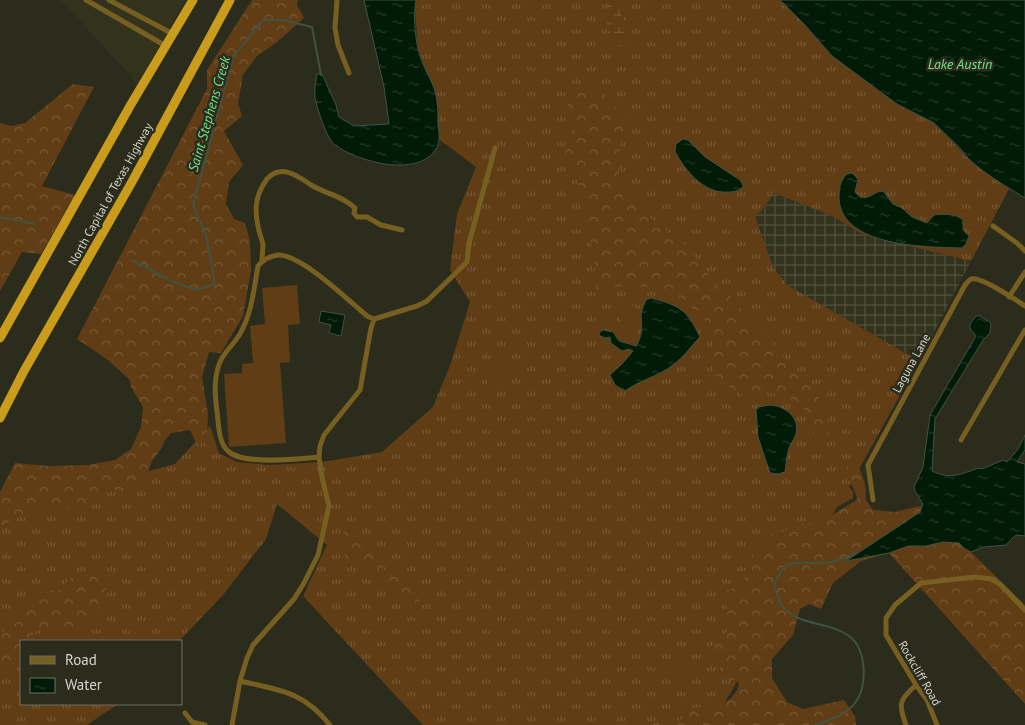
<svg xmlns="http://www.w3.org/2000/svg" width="1025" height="725" viewBox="0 0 1025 725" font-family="'PT Sans',sans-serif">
<defs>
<pattern id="industrial-grid" width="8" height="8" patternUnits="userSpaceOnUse" patternTransform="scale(1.25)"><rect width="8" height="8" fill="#33331d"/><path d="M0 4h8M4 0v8" fill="none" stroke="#50503c"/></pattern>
<pattern id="grass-tufts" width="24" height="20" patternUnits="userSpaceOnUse" patternTransform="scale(1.25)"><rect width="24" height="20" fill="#613d15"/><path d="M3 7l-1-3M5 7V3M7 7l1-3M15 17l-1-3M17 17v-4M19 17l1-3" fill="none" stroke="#775836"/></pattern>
<pattern id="forest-crowns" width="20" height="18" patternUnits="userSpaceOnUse" patternTransform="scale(1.25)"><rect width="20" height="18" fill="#613d15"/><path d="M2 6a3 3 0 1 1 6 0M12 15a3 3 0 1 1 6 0" fill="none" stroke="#775836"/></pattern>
<pattern id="wetland-marsh" width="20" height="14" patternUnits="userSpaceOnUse" patternTransform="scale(1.25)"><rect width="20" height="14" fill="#613d15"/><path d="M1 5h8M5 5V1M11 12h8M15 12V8" fill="none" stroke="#775836"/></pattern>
<pattern id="water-ripples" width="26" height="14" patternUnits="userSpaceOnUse" patternTransform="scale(1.25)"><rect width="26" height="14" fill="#011b07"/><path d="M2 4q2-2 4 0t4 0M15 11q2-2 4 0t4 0" fill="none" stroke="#253b2a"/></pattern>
</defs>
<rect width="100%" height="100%" fill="#2c2c1d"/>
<path fill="#33331d" d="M61 0H185L160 46 137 83Z"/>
<path fill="url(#industrial-grid)" d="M773 193 832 216 864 235 971 261 919 361 787 285 773 267 754 217 762 210Z"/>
<path fill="url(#grass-tufts)" d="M416 0H780L805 25 832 56 897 104 934 123 971 161 986 173 1010 187 971 261 864 235 832 216 774 193 762 210 755 217 773 267 787 285 919 361 849 487 853 492V498L837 507 712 725H423L303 596 327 545 277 504 266 539 223 595 179 641H21V704H118L87 725H0V511L175 464 210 426 219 453 237 462 269 465 322 462 382 452 433 407 451 363 470 302 450 270 457 214 476 167 439 139 436 97 418 49 415 10Z"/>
<path fill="url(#forest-crowns)" d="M252 0H298L297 5 304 18 276 43 257 56 243 75 238 103 242 116 224 131 243 165 229 182 226 204 234 219 245 223 250 241 251 270 243 316 221 353 209 352 202 377 208 414 207 434 202 440 199 450 193 449 196 442 190 430 171 433 165 440 161 449 152 461 149 470 140 479 129 494C117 488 106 489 95 496V501L61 510 54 506 41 507 36 511V515L16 518 0 527V492L15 463 48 466 88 465 115 460 131 449 141 427 143 407 131 387 130 380 108 360 77 339 207 89V70Z
M73 84 94 87 42 186 75 195 41 254 22 252 0 291V123L11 126 25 123Z
M597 86 626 119 617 163 620 178 647 215 684 244 703 267 711 279 736 302 750 321 759 326 791 367 807 376 822 403 828 418V436L823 440 816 437C813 432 810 427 807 421 805 416 806 410 802 407 792 396 774 392 760 393 755 394 749 397 745 396 741 395 722 383 719 380 707 368 716 350 712 336 700 289 636 278 597 291L593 254 584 201 572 167 566 159 565 152C585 127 572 129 567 103L581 91Z
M858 464 865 484 866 500 873 510 895 512 925 505 929 516 885 554 861 561 833 583 821 609 809 604 800 609 793 635 772 659V678L787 702 803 709 844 700 855 716 856 725H648L670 715 673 720 678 723C686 713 691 703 705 709 718 706 730 703 737 690 739 685 740 684 736 680L722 679 718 673C724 664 716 659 712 651L716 638 729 631 725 592 743 584 753 556 770 540 773 533 783 532 798 523C817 528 839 510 855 501L857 499C855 485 846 480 844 469L850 465Z
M343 528 384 555 401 571 420 601 413 604 392 598 387 592 384 580 379 570 357 562 345 564 342 560 345 555Z
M943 542 959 543 964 548 971 552 1025 605V704L889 553 908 546H926Z
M91 573 106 574C106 581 107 588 106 595 105 604 81 629 73 636L43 630 36 631 31 638V641H21V664L16 667 0 671V633L4 631 6 622 20 612 28 611 43 594 61 589 70 578Z"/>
<path fill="url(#wetland-marsh)" d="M607 0H624C618 19 624 13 627 29 628 34 626 41 625 46L617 45 607 27Z"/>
<path fill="#613d15" d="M297 285 300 324 288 325 290 362 280 363 286 443 229 447 224 374 242 373V364L253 363 250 326 265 324 262 288Z
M627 304 633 306 638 310V331L634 337C624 333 611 308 627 304Z
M505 363 510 368 512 376 502 390 497 391C488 386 481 375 489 366H497Z
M687 659 702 661 704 664 703 669C692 678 677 682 665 673L666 664 680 665Z"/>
<path fill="url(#water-ripples)" stroke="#405242" d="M364 0H416C413 15 415 34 418 49 421 63 429 75 434 88 438 100 438 113 438 126 439 132 440 139 438 145 423 180 358 162 335 145 326 138 317 108 315 97 314 89 316 81 317 74H322L336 105 339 117 354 126 389 124 384 87Z
M780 0H1025V198C1009 188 969 165 961 149L934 123 897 104 832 56 805 25Z
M683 139 688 140 705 157 740 180 743 185V187C738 191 734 192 728 192 704 194 686 171 675 152L676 144Z
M852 173 858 179 855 192 860 197C870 200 874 191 883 191L893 204 902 208 912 217 927 223 934 215C944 214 955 213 963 220V230L969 236 966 244 962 248C926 247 842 247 839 199 839 189 840 180 847 174Z
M651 298C681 306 687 310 700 337 691 346 684 357 673 365 659 376 640 380 625 391L615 385 610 375 623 363 633 351 629 349 622 351 611 343 610 337 606 338 600 336 599 333 603 330 613 332 619 341 636 346C643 334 642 329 641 316 641 311 644 305 646 300Z
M321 311 345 315 341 336 329 333 331 325 319 322Z
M976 316H980L991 323 990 333 983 340 935 419 932 471C951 480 960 474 979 468L982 469 1003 460 1007 462 1018 449 1025 435V450L1017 462 1025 464V536L1016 535 1006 545 984 547 971 552 964 548 959 543 943 542 926 546H908L889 553 846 561 920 512 923 504 915 491 914 487 923 467 930 415 976 336 970 329V324Z
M770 405C785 406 800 417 796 434 794 440 789 445 788 452 786 459 786 466 785 472L778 474 770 473 758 437 756 410 758 407Z"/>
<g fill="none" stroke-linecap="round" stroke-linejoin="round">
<path stroke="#405242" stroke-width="2" d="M0 217 35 224
M132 260 169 280 196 290 215 284 206 235 193 205 233 57 263 20H283L312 27 321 75
M815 725C829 720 846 715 855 703 868 687 867 649 849 636 830 622 803 626 786 610 780 605 777 594 774 586 785 552 801 566 826 563 836 562 847 557 857 553"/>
<path stroke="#775e21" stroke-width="5" d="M86 0 166 46
M109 0 173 34
M337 0 335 28 338 45 349 73
M993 226 1017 243 1025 251
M262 261C262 255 263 250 263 245 262 239 259 233 258 226 254 208 256 194 267 179 281 163 298 176 311 185 326 194 343 196 355 208L354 213 357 217H367L381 225 402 230
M1009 297 1025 272
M961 440 1025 330
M319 457C299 459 244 465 229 452 218 443 219 425 217 412 215 396 213 376 221 360 226 350 236 342 241 332 252 312 254 288 258 266 263 260 270 256 278 255 301 254 349 301 367 316L374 319 417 306 427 301 467 262 469 243 495 148
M873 500 868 465 965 285C967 283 969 280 971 279 981 276 1016 300 1025 306
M240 681C279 690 303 691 330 725
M185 713 192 722 205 725
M232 725 240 681 247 658 253 645 294 599 304 583 318 555 329 506 322 477 319 457 320 446 324 435 360 390 371 328 374 319
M906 725C898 704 899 700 916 685
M937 725 927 700 916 685 886 635V618L895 605 921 583 975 577 991 579 1000 584 1025 610"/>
<path stroke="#ca9c1c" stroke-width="9" d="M0 338 130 106 193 0
M0 418 24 371 133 180 230 0"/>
</g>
<g text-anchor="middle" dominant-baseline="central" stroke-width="5" stroke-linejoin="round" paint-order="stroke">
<g font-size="12" fill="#d4d4ca" stroke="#2c2c1d">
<text transform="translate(110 194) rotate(-61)">North Capital of Texas Highway</text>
<text transform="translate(911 363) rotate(-61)">Laguna Lane</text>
<text transform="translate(920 673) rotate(60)">Rockcliff Road</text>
</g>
<g font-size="14" font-style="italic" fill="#71e28c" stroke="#2c2c1d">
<text x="960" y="64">Lake Austin</text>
<text transform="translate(209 114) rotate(-74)">Saint Stephens Creek</text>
</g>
</g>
<rect x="20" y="640" width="162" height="65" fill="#2c2c1d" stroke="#6f6f62"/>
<rect x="30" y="656" width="25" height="8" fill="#775e21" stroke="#6f6f62"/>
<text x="65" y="665" font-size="15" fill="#d4d4ca">Road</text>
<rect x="30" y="678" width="25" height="15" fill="url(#water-ripples)" stroke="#6f6f62"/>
<text x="65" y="690" font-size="15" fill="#d4d4ca">Water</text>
</svg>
